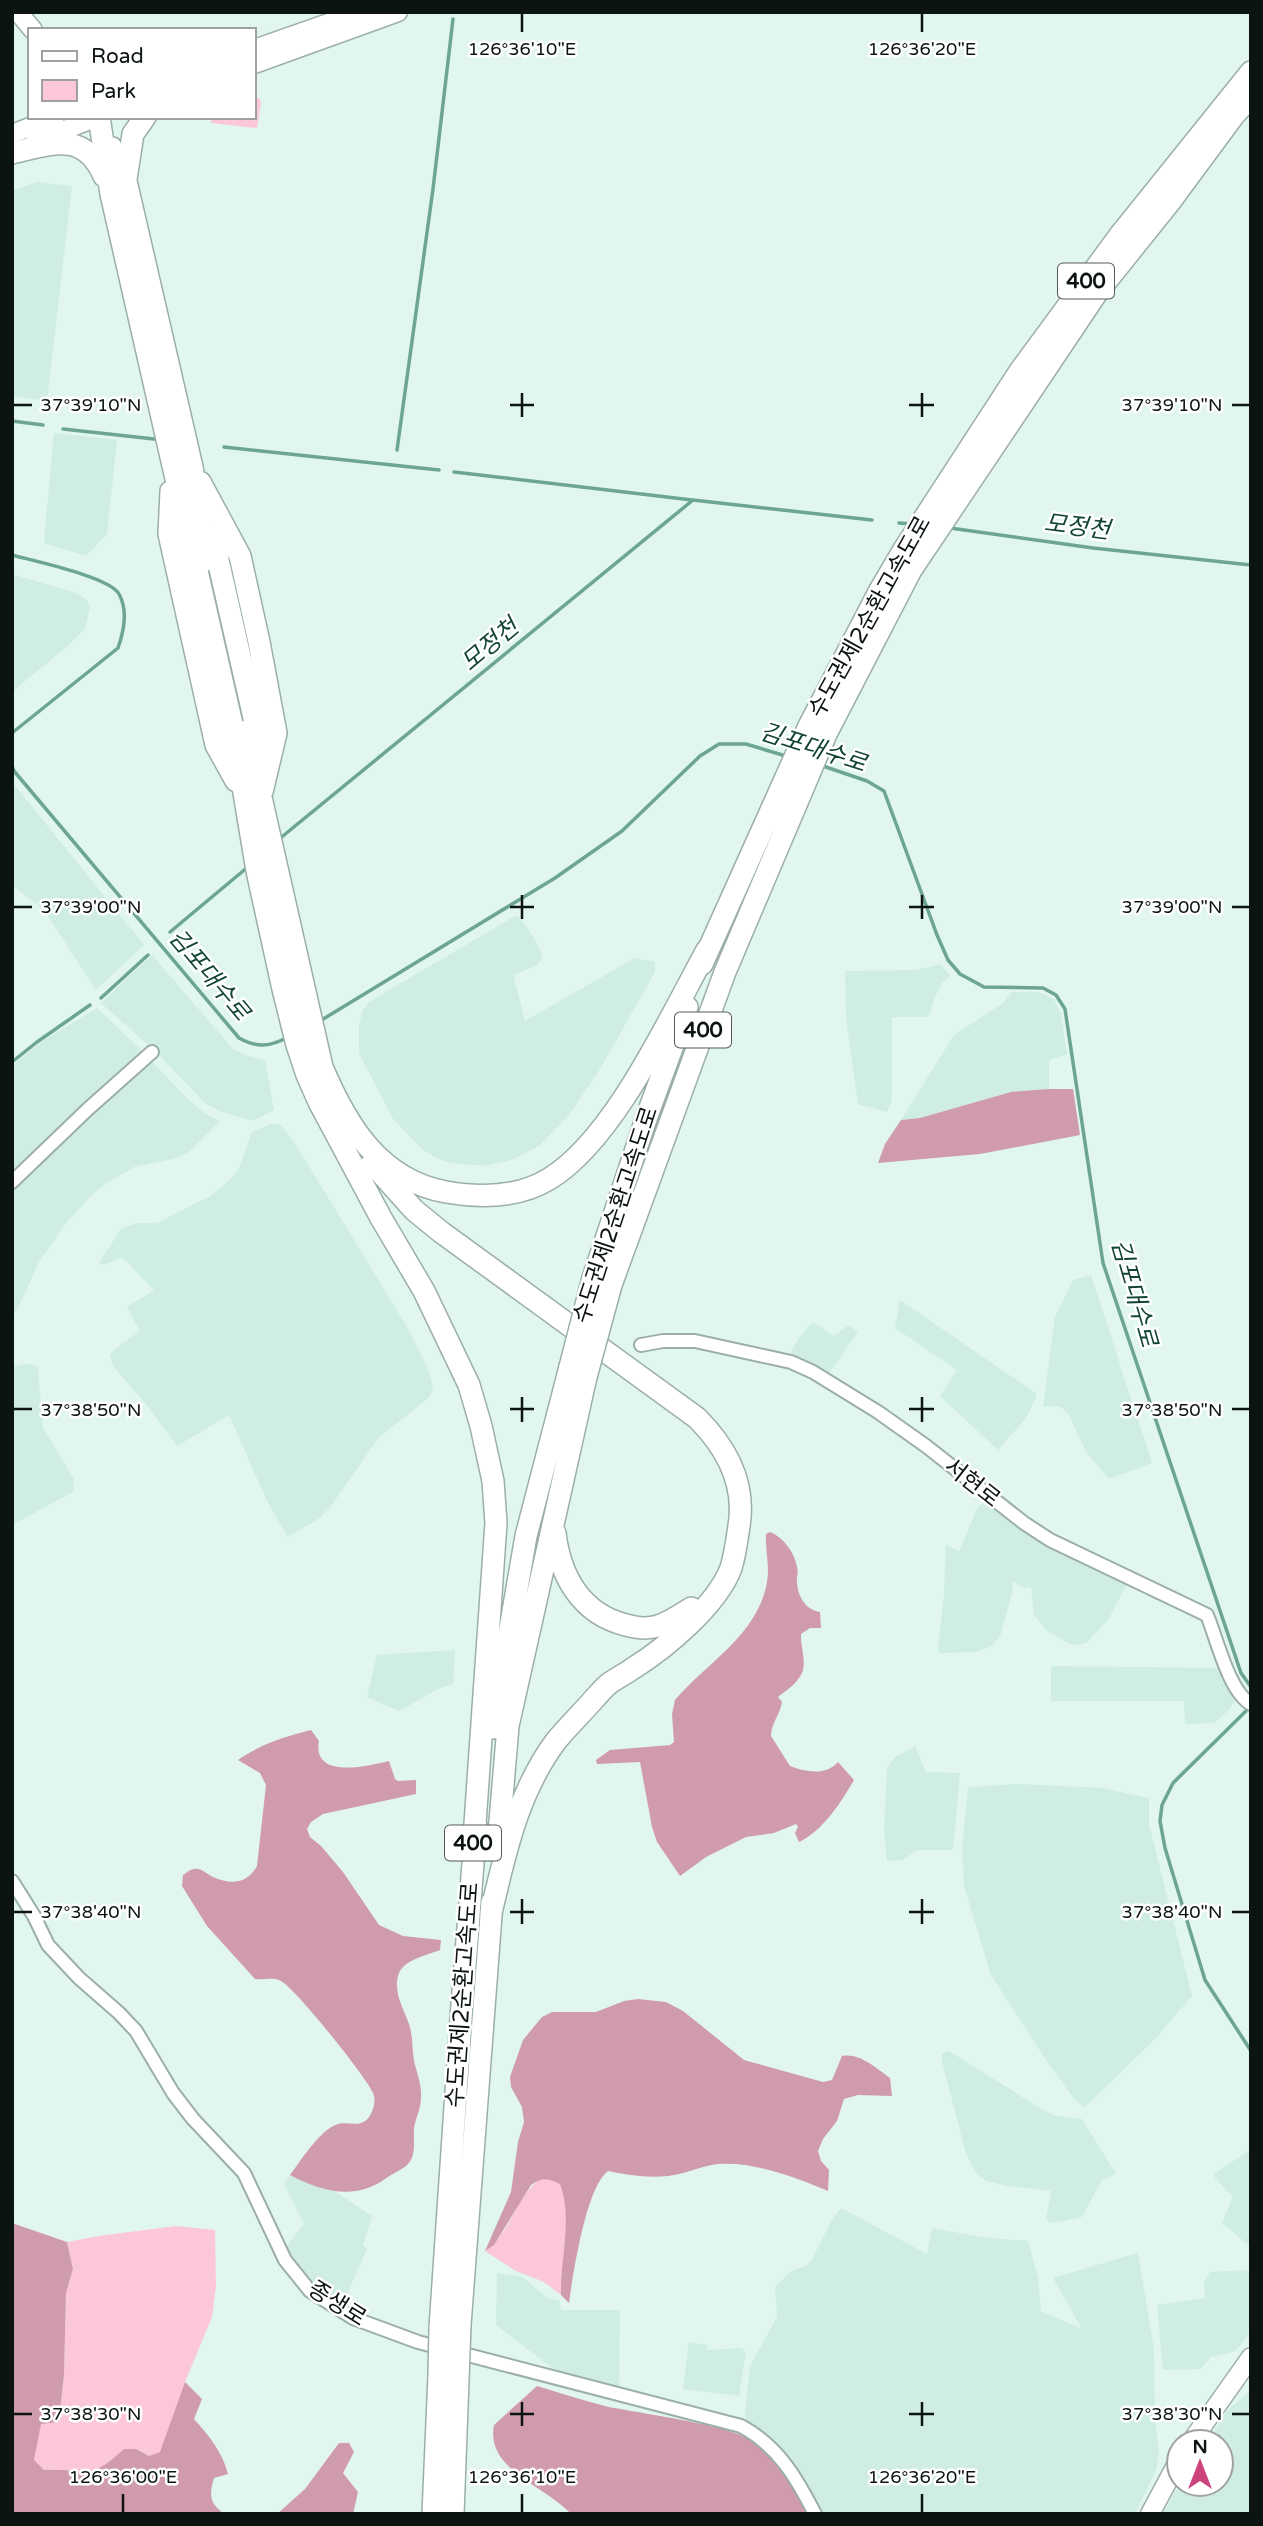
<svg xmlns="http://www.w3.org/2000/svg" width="1263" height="2526" viewBox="0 0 1263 2526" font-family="'Varela Round','Noto Sans KR',sans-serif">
<rect width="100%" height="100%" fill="#e1f6ee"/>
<path fill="#cfede1" d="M37 182 72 186 47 401 12 396V191Z
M54 433 117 440 107 534 86 556 46 544 44 540Z
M12 574 76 593 87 600 90 608 85 628 71 643 12 692Z
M12 782 144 945 96 990 44 910 12 885Z
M515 916 519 917 531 933 543 955 538 965 518 973 514 977 525 1021 635 958 655 962V972L600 1069 569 1115 539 1146 514 1159 485 1166 451 1163 436 1158 422 1149 393 1119 359 1053V1024L363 1010 369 1002Z
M152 955 233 1049 247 1056 265 1060 274 1110 253 1121 222 1112 206 1104 155 1051 101 1003Z
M941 964 950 976 942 983 935 997 930 1013 927 1017H892V1100L887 1112 858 1104 846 1018 845 971 916 970Z
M1012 992H1038L1046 995 1055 1001 1061 1015 1067 1054 1049 1060V1089L1011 1092 920 1118 901 1120 954 1035 1003 1003Z
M97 1008 137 1046 188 1099 206 1114 220 1121 189 1152 177 1158 134 1167 101 1187 89 1198 66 1223 39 1262 18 1308 12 1316V1066L44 1040Z
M271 1124H279L287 1132 299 1150 409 1330 429 1371 433 1388 430 1396 425 1401 379 1437 331 1506 320 1518 288 1537 267 1501 229 1415 177 1446 145 1403 113 1366 110 1355 113 1351 140 1331 127 1307 154 1290 122 1257 103 1265 99 1263 121 1229 137 1223H157L212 1195 232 1178 240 1166 252 1132Z
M1091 1275 1152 1463 1109 1479 1086 1452 1069 1415 1064 1409 1059 1406 1043 1407 1055 1317 1073 1280Z
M900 1300 1037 1394 1027 1417 998 1450 940 1396 957 1370 895 1328Z
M813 1322 834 1336 849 1325 858 1332 829 1373 788 1357 798 1339Z
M26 1364 34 1365 38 1369 43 1428 74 1479 73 1492 12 1525V1367Z
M984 1501 1038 1538 1127 1584 1108 1620 1086 1643 1077 1645 1069 1644 1046 1630 1034 1615 1031 1587 1024 1588 1013 1581 1012 1593 1001 1634 992 1646 975 1652 939 1653 938 1647 944 1594 946 1545 959 1551 977 1509Z
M455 1650 453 1684 440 1688 399 1711 367 1697 377 1655Z
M1051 1666 1221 1668 1235 1699 1230 1709 1214 1723 1185 1724 1184 1701H1051Z
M915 1746 926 1772 960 1773 953 1850H917L903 1860 887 1861 884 1830 887 1769 894 1758Z
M1019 1784 1102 1788 1149 1798V1824L1192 1996 1155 2039 1085 2107 1075 2100 1048 2063 991 1975 964 1886 962 1848 968 1787Z
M949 2051 1043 2110 1056 2116 1082 2119 1116 2174 1102 2180 1082 2217 1052 2223 1046 2220 1051 2191 1007 2186 986 2181 977 2174 966 2154 943 2065 941 2054Z
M1251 2149V2247L1222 2223 1233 2197 1215 2178 1214 2174Z
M290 2175 324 2189 333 2190 372 2216 363 2245 367 2249 340 2310 327 2302 294 2266 286 2247 304 2224 284 2184Z
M843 2209 927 2254 932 2228 981 2237 1028 2241 1038 2278 1041 2311 1082 2329 1053 2278 1138 2253 1154 2349 1155 2418 1159 2454 1156 2470 1135 2514H821L791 2462 767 2436 746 2422 745 2412 750 2366 777 2317 775 2287 791 2271 806 2266 811 2261 833 2218 839 2210Z
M1251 2270V2331L1239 2347 1233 2352 1211 2357 1201 2369 1163 2370 1157 2305 1205 2298 1204 2281 1210 2272Z
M497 2273 522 2277 549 2299 559 2300 561 2310H620L619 2396 565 2378 496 2325Z
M689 2342 707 2345V2350L741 2348 746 2352 739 2396 683 2389Z
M1251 2388V2514H1163L1180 2484H1221V2442H1207L1227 2411 1246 2395Z"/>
<path fill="#fcc8d8" d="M259 98 261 103 257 128 211 123V121L217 117H254V99Z
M540 2179H551L561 2184C573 2219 560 2258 561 2295L544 2282 516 2271 485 2251C510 2234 515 2198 540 2179Z
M176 2226 215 2230 216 2286 212 2317 185 2382 161 2452 149 2456 136 2449H124C87 2483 87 2468 44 2470L33 2460 41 2423 59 2422 64 2375 66 2293 73 2269 67 2242 98 2236Z"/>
<path fill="#d09bac" d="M1049 1089H1073L1080 1135 980 1154 878 1163 885 1144 901 1120 920 1118 1011 1092Z
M770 1532C783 1537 795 1553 797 1567 799 1572 796 1578 797 1583 798 1597 806 1610 820 1612L821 1628H810L801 1634C800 1648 809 1666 799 1678 794 1686 785 1691 778 1697L782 1702C780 1715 771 1723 771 1736L790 1766C806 1772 826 1776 838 1762L854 1780C841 1802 823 1831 799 1842L795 1833 798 1827 796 1824 774 1833 746 1837 706 1857 680 1876 657 1842 652 1827 640 1762 597 1764 596 1760 610 1750 670 1745 674 1742 672 1714 675 1700C706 1663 758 1635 767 1582 770 1565 765 1551 766 1534Z
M311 1730 319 1741C312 1780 368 1766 389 1761L395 1779 398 1781 416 1780V1794L323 1814 311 1822 307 1829 310 1837 321 1846 343 1872 379 1925 403 1936 441 1940 440 1950C428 1955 405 1959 399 1973 392 1991 404 2009 409 2024 413 2036 412 2049 414 2061 417 2074 422 2085 421 2098 421 2109 415 2119 414 2129 413 2141 417 2155 407 2165 402 2170 391 2174 385 2179 354 2201 321 2191 290 2175 302 2159 316 2136 333 2126 347 2118 361 2132 371 2114 374 2108 376 2100 373 2093 367 2078 295 1988 281 1981 274 1977 264 1980 255 1979L207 1926 182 1886 183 1875C188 1872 192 1868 198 1869 204 1870 208 1875 213 1877 231 1885 247 1884 257 1866L266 1785 260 1773 238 1760C261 1744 284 1737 311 1730Z
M638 1999 666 2002 683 2011 744 2060 823 2082 832 2080 842 2056C860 2053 876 2068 890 2078L892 2096 858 2095 844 2099 837 2121 823 2139 818 2151 821 2161 829 2170 828 2191C798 2178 752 2161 719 2164 706 2165 695 2170 683 2173 657 2180 633 2176 608 2171 586 2187 573 2274 569 2303L561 2295C560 2258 573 2219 560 2184 548 2178 542 2177 531 2185L494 2245 485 2251 511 2192 518 2142 524 2122 522 2107 511 2087 510 2077 523 2040 542 2017 552 2012H596L624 2001Z
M12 2223 67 2242 73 2269 66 2293 64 2375 59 2422 41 2424 34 2460 44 2470C87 2468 87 2483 124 2449H136L149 2456 160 2452 185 2382 202 2399 194 2419C209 2436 222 2451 228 2474L214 2478C209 2494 209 2504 225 2514H14L12 2510Z
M537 2386C561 2393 585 2401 609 2407 644 2414 741 2426 764 2447 784 2464 796 2492 809 2514H571C546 2486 485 2470 494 2425Z
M339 2443H349L354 2452 343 2473 358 2492 353 2514H277L305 2489Z"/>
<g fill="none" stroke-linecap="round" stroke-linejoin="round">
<path stroke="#6ca693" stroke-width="3.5" d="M12 421 43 425
M63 429 154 439
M224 447 439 470
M397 450 433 189 453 19
M454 472 692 500
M899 523 911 524
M950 528 1093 548 1251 565
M12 555C34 561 110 577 119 594 128 610 124 631 118 648L12 733
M820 765 867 781 884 791 937 935 948 960 960 974 984 987 1043 988 1056 995 1065 1009 1103 1263 1241 1673 1251 1687
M12 766 14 771 239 1038C257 1048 270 1047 288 1037
M278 840 693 500 872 520
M170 932 249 866
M101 998 148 955
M320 1021 555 878 622 831 700 756 719 744H746L789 757
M12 1062 37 1042 90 1005
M1246 1711 1173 1783 1162 1805 1160 1821 1165 1848 1205 1980 1251 2051"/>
<defs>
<path id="street" d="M12 1182 88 1109 152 1052
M641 1345 663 1341H695L791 1362 813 1372 878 1412 926 1446 1024 1523 1050 1540 1207 1615C1217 1639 1229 1692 1251 1704
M12 1881 34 1916 48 1945 79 1978 119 2013 136 2031 173 2093 193 2119 244 2173 285 2260 310 2291 353 2318 418 2342 741 2426C778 2446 796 2477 815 2514"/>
<path id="secondary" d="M18 12 33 30
M254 49 360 12
M254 64 398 12
M12 134 55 117
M35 142 97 117
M1191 2442 1251 2357
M1150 2514 1179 2460"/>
<path id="highway" d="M99 117 111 194 234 733 257 871 283 989 297 1045 307 1075 319 1102 381 1218 424 1291 469 1385 481 1426 493 1481 496 1523 474 1838
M112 148 126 181 192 467 207 560
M12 153C51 144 84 130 104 176
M126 179 133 134 145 117
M200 482 240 556 259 642 276 733 262 792
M171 491 169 534 216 745 236 781
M213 538 254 718 257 746
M246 731 322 1067C346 1124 379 1180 446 1192 481 1198 518 1198 549 1179 614 1140 670 1017 707 950
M702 964 809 726 880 590 903 551 1020 371 1120 235 1251 72
M372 1163 414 1210 441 1232 697 1418C726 1447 746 1483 739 1526 737 1540 735 1555 731 1568 717 1605 666 1648 632 1669 625 1674 617 1678 610 1683 604 1687 600 1693 595 1698 582 1713 568 1726 556 1741 518 1792 505 1853 491 1913
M593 1278 647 1116 687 1007
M611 1285 725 972 826 734 911 570 1096 294 1169 203 1234 115 1251 97
M555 1533C560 1576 581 1614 626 1625 636 1628 648 1629 658 1626 670 1622 680 1615 691 1608
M493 1728 526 1536 570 1367
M498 1845 508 1726 586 1377
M460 2325 492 1902
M440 2328 462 2004 476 1825
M433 2514 439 2376
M453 2514 458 2379"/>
</defs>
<use href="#street" stroke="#9bafa7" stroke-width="16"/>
<use href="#secondary" stroke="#9bafa7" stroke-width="21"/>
<use href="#highway" stroke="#9bafa7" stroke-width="24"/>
<use href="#street" stroke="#fff" stroke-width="12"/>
<use href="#secondary" stroke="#fff" stroke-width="18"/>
<use href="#highway" stroke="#fff" stroke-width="21"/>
<defs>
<path id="highway-bridge" d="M570 1367 593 1278
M586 1377 611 1285
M439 2376 440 2328
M458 2379 460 2325"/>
</defs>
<use href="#highway-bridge" stroke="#9bafa7" stroke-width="24" stroke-linecap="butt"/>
<use href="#highway-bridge" stroke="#fff" stroke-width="21"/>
</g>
<path fill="none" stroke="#0c1411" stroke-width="2.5" d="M522 14V32M922 14V32M522 393V417M922 393V417M14 405H32M510 405H534M909 405H934M1232 405H1249M522 895V919M922 895V919M14 907H32M510 907H534M909 907H934M1232 907H1249M522 1397V1422M922 1397V1422M14 1409H32M510 1409H534M909 1409H934M1232 1409H1249M522 1899V1924M922 1899V1924M14 1912H32M510 1912H534M909 1912H934M1232 1912H1249M522 2402V2426M922 2402V2426M14 2414H32M510 2414H534M909 2414H934M1232 2414H1249M123 2494V2512M522 2494V2512M922 2494V2512"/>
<g text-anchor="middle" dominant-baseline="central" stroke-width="5" stroke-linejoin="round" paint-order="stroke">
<g fill="#fff" stroke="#555a58" stroke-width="2">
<rect x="1058" y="263.5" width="56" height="35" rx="5"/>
<rect x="675" y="1012.5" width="56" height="35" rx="5"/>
<rect x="445" y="1825.5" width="56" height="35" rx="5"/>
</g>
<g font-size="21" font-weight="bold" fill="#0c1411">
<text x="1086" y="281">400</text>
<text x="703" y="1030">400</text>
<text x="473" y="1843">400</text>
</g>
<g font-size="23" fill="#0c1411" stroke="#fff">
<text transform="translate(870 617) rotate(-61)">수도권제2순환고속도로</text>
<text transform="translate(616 1215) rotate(-72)">수도권제2순환고속도로</text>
<text transform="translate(972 1483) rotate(38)">서현로</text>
<text transform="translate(463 1995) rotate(-86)">수도권제2순환고속도로</text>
<text transform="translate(337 2304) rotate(32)">종생로</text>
</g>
<g font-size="24" font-style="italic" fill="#124436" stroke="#fff">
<text transform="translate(1077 527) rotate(7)">모정천</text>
<text transform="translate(490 645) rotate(-40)">모정천</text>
<text transform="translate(813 748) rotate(18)">김포대수로</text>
<text transform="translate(209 975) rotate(50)">김포대수로</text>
<text transform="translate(1134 1293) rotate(74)">김포대수로</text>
</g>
</g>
<g font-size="18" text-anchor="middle" fill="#0c1411" stroke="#fff" stroke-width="5" stroke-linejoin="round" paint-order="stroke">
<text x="522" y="55">126°36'10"E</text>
<text x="922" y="55">126°36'20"E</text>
<text x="91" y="411">37°39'10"N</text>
<text x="1172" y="411">37°39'10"N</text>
<text x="91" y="913">37°39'00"N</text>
<text x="1172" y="913">37°39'00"N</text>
<text x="91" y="1416">37°38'50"N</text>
<text x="1172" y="1416">37°38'50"N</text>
<text x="91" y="1918">37°38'40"N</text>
<text x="1172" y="1918">37°38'40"N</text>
<text x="91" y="2420">37°38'30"N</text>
<text x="1172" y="2420">37°38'30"N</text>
<text x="123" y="2483">126°36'00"E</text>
<text x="522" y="2483">126°36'10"E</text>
<text x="922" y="2483">126°36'20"E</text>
</g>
<rect width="1263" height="2526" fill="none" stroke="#0c1411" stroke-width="28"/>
<rect x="28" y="28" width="228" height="91" fill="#ffffff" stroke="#9ea1a0" stroke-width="2"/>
<rect x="42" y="51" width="35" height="10" fill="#ffffff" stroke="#9ea1a0" stroke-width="2"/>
<text x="91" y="63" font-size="21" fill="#0c1411">Road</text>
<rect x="42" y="80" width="35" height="21" fill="#fcc8d8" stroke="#9ea1a0" stroke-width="2"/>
<text x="91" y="98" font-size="21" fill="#0c1411">Park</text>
<g transform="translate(1200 2463)"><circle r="33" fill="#ffffff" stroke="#9ea1a0" stroke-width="2"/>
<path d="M0-5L12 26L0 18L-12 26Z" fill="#cc437d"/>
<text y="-10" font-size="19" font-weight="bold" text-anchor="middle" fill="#0c1411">N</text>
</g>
</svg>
